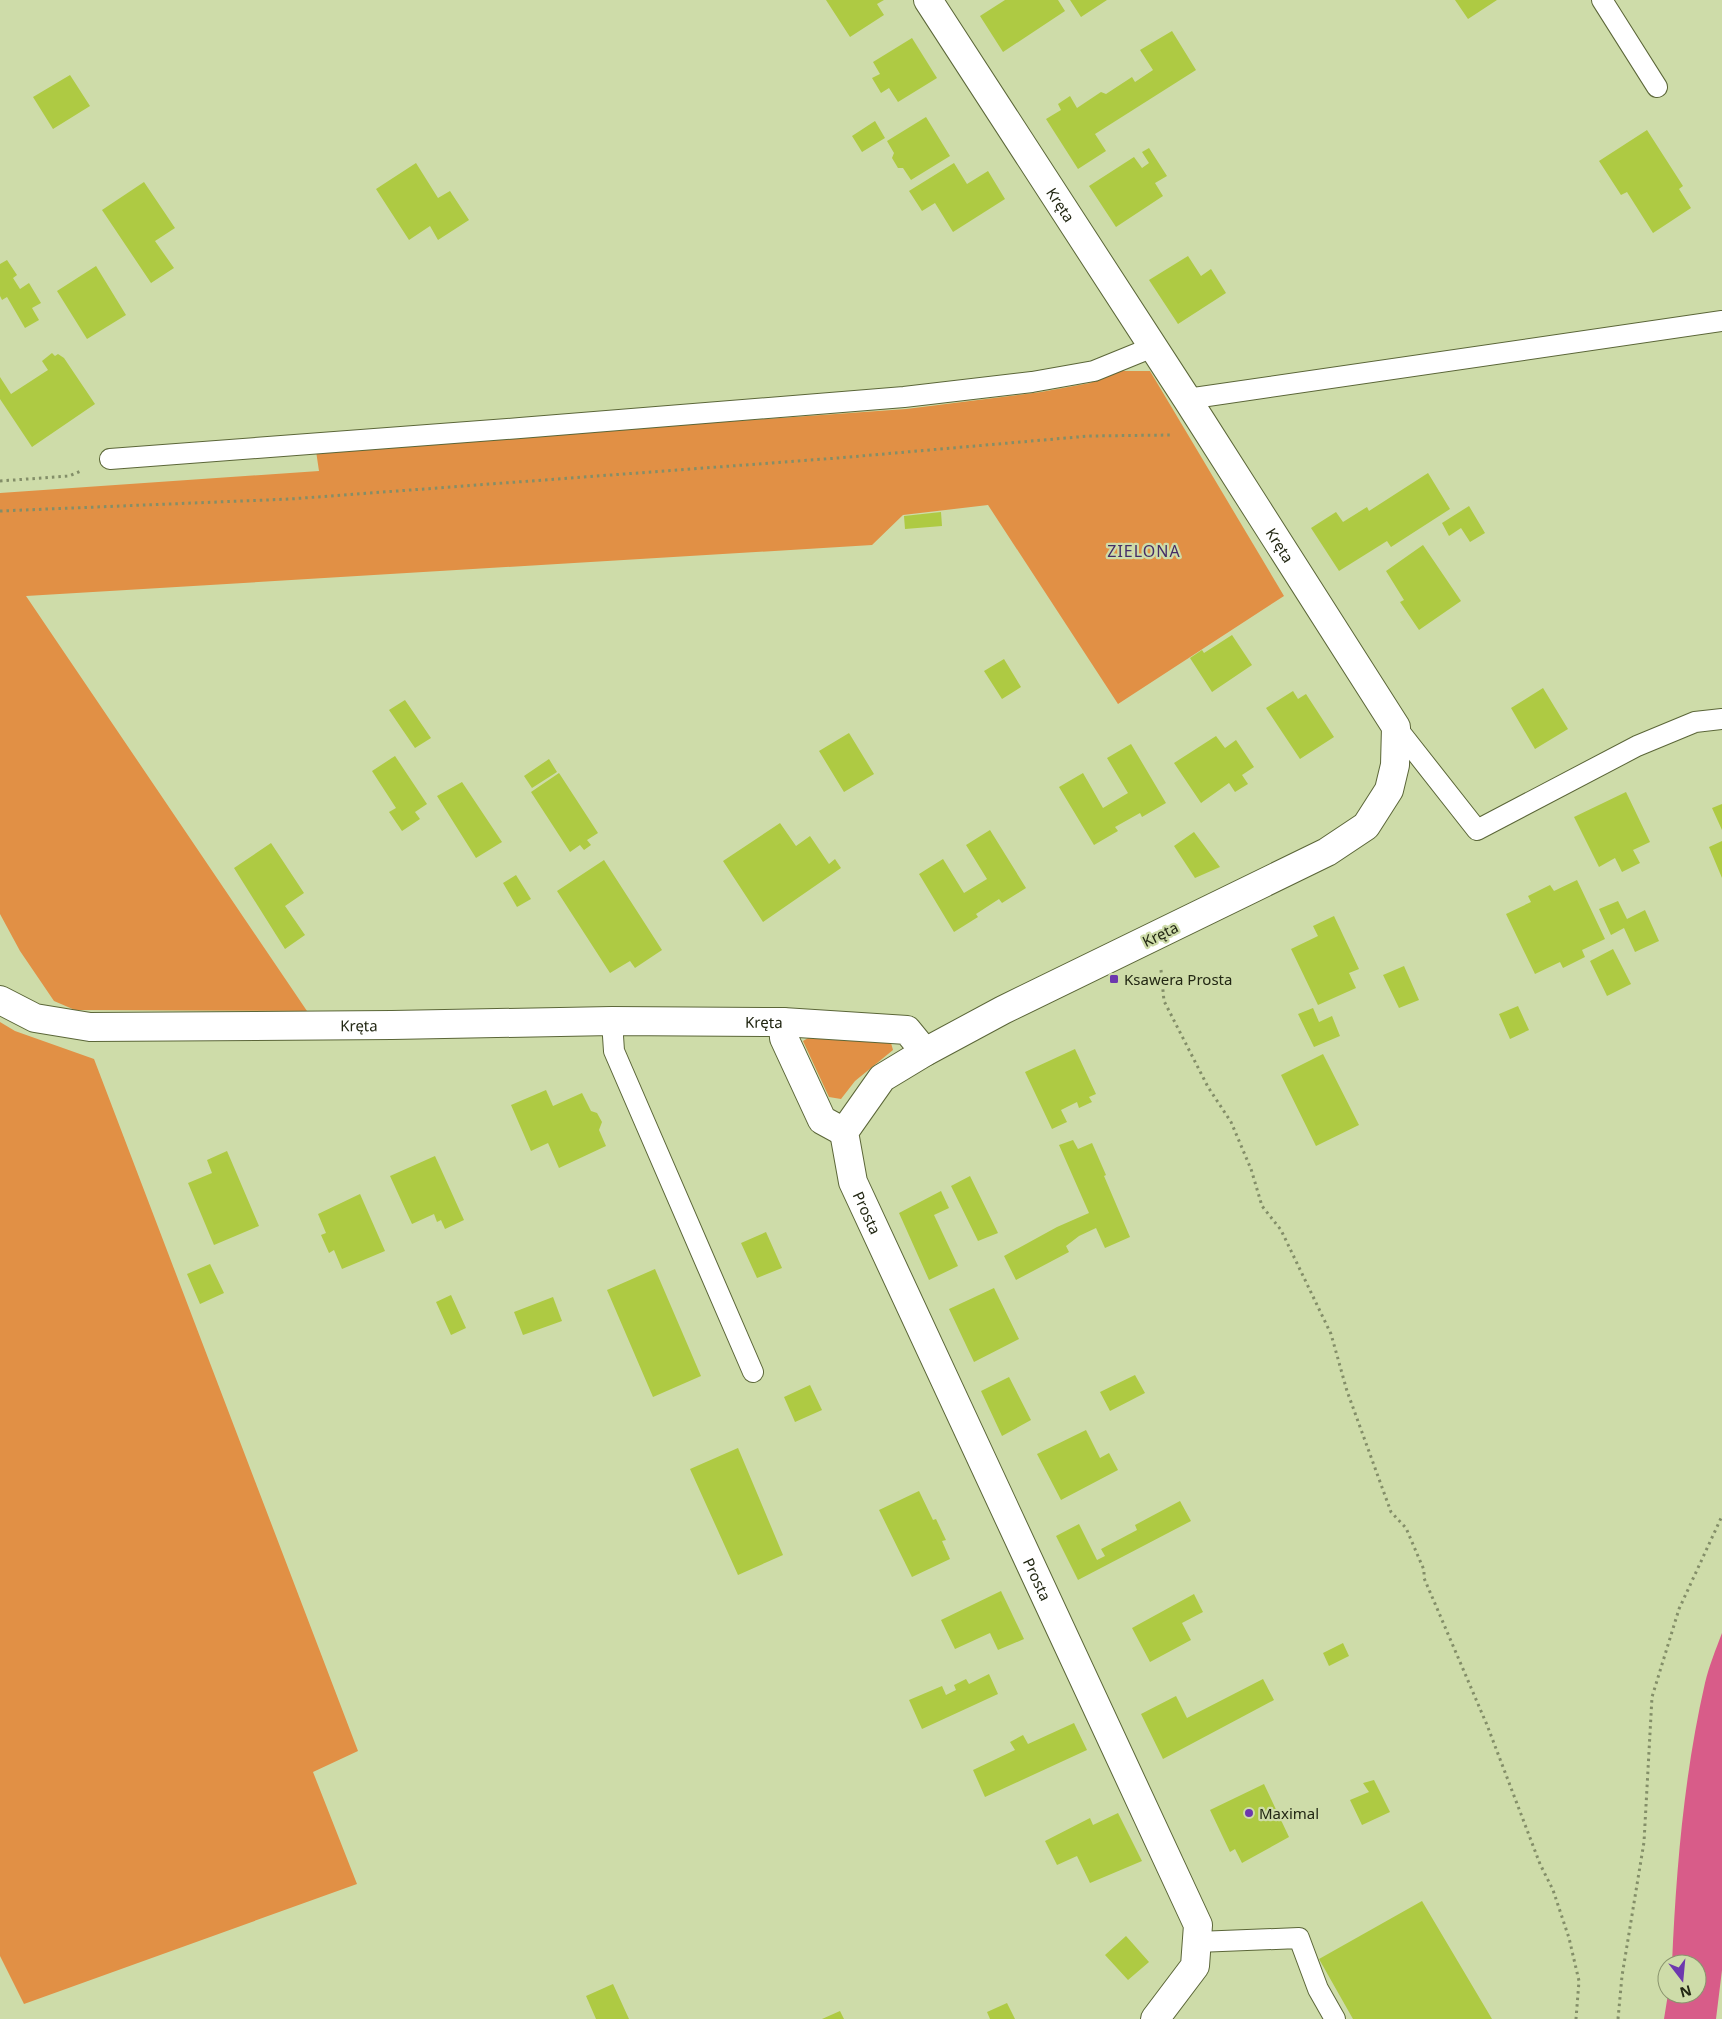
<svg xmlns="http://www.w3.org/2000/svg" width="1722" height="2019" viewBox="0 0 1722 2019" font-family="'Noto Sans',sans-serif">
<rect width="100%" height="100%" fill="#cedca9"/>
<path fill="#e19045" d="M1114 371H1150L1284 596 1118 704 988 505 903 515 872 545 26 596 307 1011 75 1010 54 1001 20 951 0 914V493L319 471 316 451 906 409 1041 392 1090 383Z
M0 1022 15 1031 94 1059 358 1751 313 1772 357 1884 24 2004 0 1956Z
M808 1038 891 1043 893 1050 855 1081 841 1099 829 1097 803 1041Z"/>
<path fill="#d85c89" d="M1722 1633V1970L1716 2019H1664L1668 1994H1697V1964H1672C1676 1870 1684 1775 1705 1683 1709 1666 1716 1649 1722 1633Z"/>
<path fill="#aeca43" d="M826 0H884L877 4 884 15 850 37Z
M1005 0H1058L1065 11 1003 52 980 16Z
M1070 0H1107L1081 17Z
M1455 0H1497L1468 19Z
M1172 31 1196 70 1095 134 1106 151 1078 169 1046 119 1061 110 1058 104 1070 96 1077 108 1101 92 1106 94 1132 77 1135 82 1153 70 1140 50Z
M912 38 937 78 898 102 889 88 881 93 872 78 880 74 873 62Z
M70 75 90 106 53 129 33 97Z
M926 117 950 156 911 180 903 168H898L892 158 894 153 887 141Z
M875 121 885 138 862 152 852 136Z
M1647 130 1683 186 1679 189 1691 208 1653 233 1627 192 1621 195 1599 161Z
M1149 148 1167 176 1155 183 1163 196 1116 227 1089 186 1134 157 1142 168 1149 163 1142 152Z
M416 163 438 198 450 191 469 220 438 240 430 226 409 240 376 189Z
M954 163 967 184 988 171 1005 199 953 232 935 203 922 211 909 191Z
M144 182 175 228 155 241 174 268 151 283 102 210Z
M1188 256 1201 276 1211 269 1226 293 1178 324 1149 280Z
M7 260 17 275 13 278 20 289 29 283 41 303 32 308 39 320 25 328 7 297 2 300 0 296V264Z
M96 266 126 315 87 339 57 291Z
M52 353 55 356 58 354 64 358 95 404 32 447 0 399V377L11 394 48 370 42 361Z
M1428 473 1450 509 1391 547 1387 541 1339 571 1311 528 1336 512 1343 522 1367 507 1369 511Z
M1469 506 1485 533 1470 542 1461 528 1449 536 1442 523Z
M941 512 942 526 905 529 904 516Z
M1423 545 1461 601 1419 630 1400 602 1404 600 1386 571Z
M1232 635 1252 665 1212 692 1190 658 1202 650 1204 653Z
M1004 659 1021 687 1002 699 984 671Z
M1543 688 1568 729 1535 749 1511 708Z
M1293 691 1298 699 1306 694 1334 737 1300 759 1266 708Z
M405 700 431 738 415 748 389 710Z
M849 733 874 774 844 792 819 751Z
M1216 736 1225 748 1236 740 1254 767 1242 775 1248 784 1235 792 1229 783 1201 803 1174 763Z
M1131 744 1166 803 1142 817 1140 813 1115 827 1118 831 1094 845 1059 787 1083 773 1103 808 1128 793 1107 758Z
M395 756 427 804 415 812 420 819 402 831 389 812 396 808 372 771Z
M549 759 557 772 532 788 524 776Z
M559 773 598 833 587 840 591 845 584 850 580 845 570 852 531 792Z
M462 782 502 842 476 858 437 796Z
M1626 792 1650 842 1633 850 1640 863 1622 872 1615 858 1599 867 1574 817Z
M1722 804V830L1712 808Z
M780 823 796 846 810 836 829 864 835 859 841 868 763 922 723 861Z
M990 830 1026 888 1002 903 999 899 976 914 978 917 954 932 919 874 943 859 964 893 987 879 966 845Z
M1194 832 1220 867 1195 878 1174 846Z
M1722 841V878L1709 847Z
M271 843 304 893 285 906 305 935 285 949 234 868Z
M604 860 662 950 635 968 630 961 610 973 557 891Z
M516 875 531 899 517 907 503 883Z
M1577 880 1605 939 1582 950 1585 957 1563 968 1560 962 1535 974 1506 914 1531 902 1528 896 1550 885 1554 891Z
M1618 901 1627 919 1645 910 1659 941 1635 952 1624 928 1611 935 1599 909Z
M1334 916 1359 969 1349 973 1356 988 1318 1005 1291 949 1318 936 1313 926Z
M1613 949 1631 984 1607 996 1590 961Z
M1404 966 1419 1000 1399 1008 1383 975Z
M1518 1006 1529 1030 1510 1039 1499 1014Z
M1313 1008 1319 1022 1332 1016 1340 1036 1314 1047 1298 1014Z
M1075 1049 1096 1094 1089 1097 1092 1102 1079 1108 1077 1102 1061 1110 1067 1122 1052 1129 1025 1072Z
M1323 1054 1359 1125 1316 1146 1281 1075Z
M546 1090 553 1106 582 1093 591 1111 597 1113 602 1122 599 1130 606 1146 559 1168 548 1143 531 1151 511 1105Z
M1073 1140 1078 1149 1092 1143 1106 1175 1104 1176 1130 1237 1105 1248 1096 1228 1079 1236 1066 1246 1069 1252 1016 1280 1004 1256 1057 1227 1089 1213 1059 1145Z
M227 1151 259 1226 214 1245 188 1183 212 1173 207 1160Z
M435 1156 464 1220 445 1229 441 1220 437 1222 434 1214 412 1224 390 1176Z
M970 1176 998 1233 978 1241 951 1186Z
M941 1191 949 1208 934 1215 958 1266 929 1280 899 1213Z
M360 1194 385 1251 342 1269 334 1250 329 1253 321 1235 326 1233 318 1214Z
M766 1232 782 1268 757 1278 741 1243Z
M210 1264 224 1293 200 1304 187 1274Z
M655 1269 701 1376 653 1397 607 1290Z
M994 1288 1019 1339 974 1362 949 1309Z
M451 1295 466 1328 451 1335 436 1302Z
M553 1297 562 1321 523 1335 514 1312Z
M1135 1375 1145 1393 1110 1411 1100 1392Z
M1009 1377 1031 1420 1002 1436 981 1391Z
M810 1385 822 1410 795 1422 784 1397Z
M1086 1430 1100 1458 1109 1453 1118 1470 1061 1500 1037 1454Z
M738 1448 783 1555 738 1575 690 1469Z
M919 1491 933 1520 936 1519 946 1540 942 1541 950 1559 912 1577 879 1510Z
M1180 1501 1191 1521 1078 1580 1056 1536 1079 1524 1097 1560 1105 1556 1101 1549 1137 1530 1135 1525Z
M1001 1591 1024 1639 998 1650 990 1633 955 1649 941 1620Z
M1194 1594 1203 1612 1182 1623 1191 1640 1150 1662 1132 1628Z
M1343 1643 1349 1656 1329 1666 1323 1653Z
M989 1674 998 1694 922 1729 909 1700 942 1686 946 1695 956 1690 954 1685 966 1679 969 1684Z
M1263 1679 1274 1700 1163 1759 1141 1714 1176 1696 1187 1718Z
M1074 1723 1087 1750 985 1797 973 1770 1015 1750 1010 1742 1023 1735 1028 1744Z
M1374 1780 1390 1812 1362 1825 1350 1800 1369 1792 1363 1783Z
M1264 1784 1289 1837 1242 1863 1235 1849 1230 1852 1210 1810Z
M1118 1813 1142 1861 1090 1883 1077 1856 1057 1865 1045 1841 1090 1818 1093 1825Z
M1422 1901 1492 2019H1353L1319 1959Z
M1126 1936 1149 1962 1128 1980 1105 1955Z
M613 1984 629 2019H596L586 1996Z
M1007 2003 1015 2019H990L987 2012Z
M840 2011 844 2019H822Z"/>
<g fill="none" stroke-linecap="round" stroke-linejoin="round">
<defs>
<path id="service" d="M1602 0 1657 87
M1187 399 1722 321
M110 459 520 428 904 397 1032 382 1094 371 1153 347
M1396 727 1477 830 1637 746 1695 722 1722 719
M612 1021 614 1051 753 1372
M1197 1942 1299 1938 1318 1989 1335 2019"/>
<g id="minor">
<path id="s1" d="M928 0 1187 399 1396 727 1395 765 1389 790 1366 826 1327 852 1003 1010 925 1052 882 1078 844 1132 853 1182 1198 1925 1195 1966 1155 2019"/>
<path id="s2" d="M0 1000 35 1018 90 1027 392 1025 612 1021 783 1022 907 1030 925 1052"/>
<path d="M783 1022 784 1038 822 1120 844 1132"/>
</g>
</defs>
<use href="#service" stroke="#5b6638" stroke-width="22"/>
<use href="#minor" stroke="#5b6638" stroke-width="30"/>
<path stroke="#838e68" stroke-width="3" stroke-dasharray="2.5 4" stroke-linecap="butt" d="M0 481 69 476 83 470
M0 511 290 499 838 458 1089 436 1172 435
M1161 970 1164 1001 1208 1087 1231 1122 1251 1169 1262 1206 1281 1230 1331 1334 1347 1391 1391 1512 1406 1528 1424 1570V1578L1487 1725 1540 1864 1553 1890 1569 1938 1579 1981 1576 2019
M1618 2019 1622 1976 1644 1842 1652 1697 1679 1609 1722 1516"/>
<use href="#service" stroke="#fff" stroke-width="20"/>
<use href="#minor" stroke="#fff" stroke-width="28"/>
</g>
<g fill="#6d38ae" stroke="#cedca9" stroke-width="2">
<rect x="1109" y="974" width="10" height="10" rx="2.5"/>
<circle cx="1249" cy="1813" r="5"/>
</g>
<g text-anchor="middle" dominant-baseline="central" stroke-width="4.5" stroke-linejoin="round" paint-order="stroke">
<g font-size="15" fill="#222713" stroke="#cedca9">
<text stroke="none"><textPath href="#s1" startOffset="244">Kręta</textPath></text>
<text stroke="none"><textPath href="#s1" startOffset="649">Kręta</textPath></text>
<text transform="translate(1160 934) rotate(-26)">Kręta</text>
<text stroke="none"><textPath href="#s2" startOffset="769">Kręta</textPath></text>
<text stroke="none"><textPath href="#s2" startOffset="364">Kręta</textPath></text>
<text stroke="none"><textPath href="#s1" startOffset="1668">Prosta</textPath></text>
<text stroke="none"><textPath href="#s1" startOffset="2072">Prosta</textPath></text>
</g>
<g font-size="15" fill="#222713" stroke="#cedca9" text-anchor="start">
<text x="1124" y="979">Ksawera Prosta</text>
<text x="1259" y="1813">Maximal</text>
</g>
<g font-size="16" letter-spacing="1" fill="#452d67" stroke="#cedca9">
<text x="1144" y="551">ZIELONA</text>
</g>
</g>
<g transform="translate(1682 1979) rotate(164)"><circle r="24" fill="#cedca9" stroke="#89946d"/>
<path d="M0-4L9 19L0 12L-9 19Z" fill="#6d38ae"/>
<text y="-8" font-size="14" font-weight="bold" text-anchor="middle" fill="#222713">N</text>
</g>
</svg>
